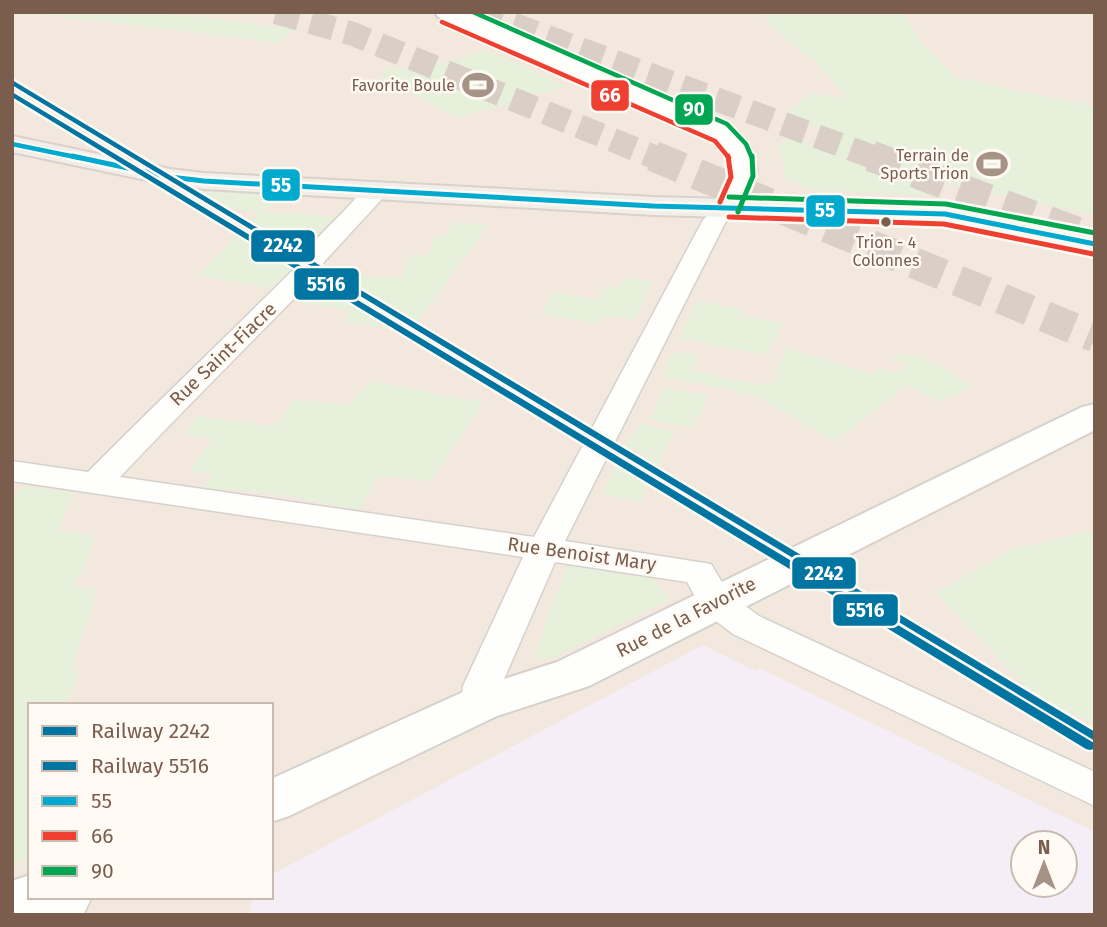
<svg xmlns="http://www.w3.org/2000/svg" width="1107" height="927" viewBox="0 0 1107 927" font-family="'Fira Sans',sans-serif">
<rect width="100%" height="100%" fill="#f9f5f0"/>
<path fill="#f2e8de" fill-rule="evenodd" d="M12 12H1095V915H12ZM30 705H271V897H30ZM1023 843H1065V885H1023Z"/>
<path fill="#f6eef6" fill-rule="evenodd" d="M703 645 756 671 759 668 1095 832V915H248L253 897H271V875ZM1023 843H1065V885H1023Z"/>
<path fill="#e6f0db" d="M23 12H155L294 28 281 43Z
M762 12H903L919 39 955 77 1095 107V215L917 177 938 196 813 190 786 179 779 144 793 137 813 146 835 138 786 113 811 93 847 98 818 64 773 27Z
M486 50 566 86 457 118 381 77 386 68 402 69 418 64 450 62Z
M195 188 280 195 262 212 347 217 273 288 197 276 261 212 188 201Z
M452 223 489 224 409 332 345 322 351 310 297 302 323 276 401 278 412 254 428 255 435 236H446Z
M624 278 654 281 633 320 604 315 598 324 541 314 555 292 597 300 606 285 619 287Z
M696 301 740 308 741 316 783 323 767 355 680 339Z
M786 348 873 374 879 368 899 374 907 364 889 358C918 347 948 372 973 386L940 402 907 384 835 442 753 394 661 377 673 351 699 356 692 371 754 384 773 383Z
M370 381 483 402 431 481 378 476 359 510 279 494 204 488 213 474 190 471 213 439 184 434 197 416 274 427 293 400 351 404Z
M664 388 709 395 693 428 650 420Z
M640 424 675 432 661 456 625 448Z
M624 451 662 458 641 502 602 494Z
M23 486 74 493 58 530 95 536 75 588 97 589 72 669 78 673 67 705H30V858L12 864V500Z
M1095 530V724L1037 698 936 593 1013 549Z
M569 562 649 573 669 600 548 660 533 657Z"/>
<g fill="none" stroke-linecap="round" stroke-linejoin="round">
<path stroke="#d9cfc7" stroke-width="24" stroke-dasharray="24 12" stroke-linecap="butt" d="M276 12 353 34 657 158
M479 12 876 158"/>
<path stroke="#d9cfc7" stroke-width="31" stroke-dasharray="31 16" stroke-linecap="butt" d="M653 156 1095 337
M871 156 1095 239"/>
<defs>
<path id="minor" d="M374 183 382 185 386 190 381 200 324 262 315 277C250 344 184 409 120 477L534 537 703 220 721 202H737L741 207 725 223 565 541 711 564 729 594 759 616 1095 772V806L733 634 703 611 687 582 555 562 501 686 499 704 494 714 480 718 466 714 461 704 463 686 523 557 12 481V461L88 472C156 403 226 337 295 268 313 236 345 215 366 185Z
M46 897H92L83 915H38Z"/>
<path id="tertiary" d="M435 12H465L729 126C765 154 763 179 739 213L729 216 719 213 714 207C731 181 738 160 711 138L438 17Z
M1095 404V430L589 686 497 716 289 816 271 822V779L463 692 557 662 1082 407Z
M30 875V897H60L52 913 12 915V881Z"/>
<path id="primary" d="M12 136 170 169 204 173 653 197 945 205 1095 235V253L945 223 653 215 204 189 170 185 12 152Z"/>
</defs>
<use href="#minor" stroke="#d7d1cb" stroke-width="3"/>
<use href="#tertiary" stroke="#d7d1cb" stroke-width="4"/>
<use href="#primary" stroke="#dad1cc" stroke-width="4"/>
<use href="#minor" fill="#fefefd" fill-rule="evenodd"/>
<use href="#tertiary" fill="#fefefd" fill-rule="evenodd"/>
<use href="#primary" fill="#f3efe8" fill-rule="evenodd"/>
<defs>
<path id="bus-1-far1" d="M12 144 80 158"/>
<path id="bus-1" d="M72 156 170 177 204 181 653 206 945 214 1095 244"/>
<path id="bus-2-far1" d="M442 22 715 141 729 158"/>
<path id="bus-2" d="M720 202 731 177 728 156
M729 217 944 224 1093 254"/>
<path id="bus-3-far1" d="M473 12 727 124 746 144 752 158"/>
<path id="bus-3" d="M729 197 946 204 1095 233
M738 212 753 176 752 156"/>
</defs>
<use href="#bus-1-far1" stroke="#fffaf3" stroke-width="8"/>
<use href="#bus-1" stroke="#fffaf3" stroke-width="10"/>
<use href="#bus-2-far1" stroke="#fffaf3" stroke-width="8"/>
<use href="#bus-2" stroke="#fffaf3" stroke-width="10"/>
<use href="#bus-3-far1" stroke="#fffaf3" stroke-width="8"/>
<use href="#bus-3" stroke="#fffaf3" stroke-width="10"/>
<use href="#bus-1-far1" stroke="#00a9ce" stroke-width="4.5"/>
<use href="#bus-1" stroke="#00a9ce" stroke-width="5"/>
<use href="#bus-2-far1" stroke="#ef3f30" stroke-width="4.5"/>
<use href="#bus-2" stroke="#ef3f30" stroke-width="5"/>
<use href="#bus-3-far1" stroke="#00a651" stroke-width="4.5"/>
<use href="#bus-3" stroke="#00a651" stroke-width="5"/>
<defs>
<path id="rail-1" d="M12 80 1095 732V741L12 85Z"/>
<path id="rail-2" d="M12 92 1094 743V749L1090 750 1086 749 12 97Z"/>
</defs>
<use href="#rail-1" stroke="#fffaf3" stroke-width="5"/>
<use href="#rail-2" stroke="#fffaf3" stroke-width="5"/>
<use href="#rail-1" fill="#0075a1" fill-rule="evenodd"/>
<use href="#rail-2" fill="#0075a1" fill-rule="evenodd"/>
</g>
<defs>
<symbol id="stadium-bare" viewBox="-9 -9 18 18"><path d="M0-5a6.5 5 0 1 0 0 10a6.5 5 0 1 0 0-10ZM-3.5-1.8h7v3.6h-7Z" fill="#a69286" stroke="#fffaf3" stroke-width="2.5" paint-order="stroke"/></symbol>
</defs>
<g fill-rule="evenodd">
<use href="#stadium-bare" x="456" y="63" width="44" height="44"/>
<use href="#stadium-bare" x="970" y="142" width="44" height="44"/>
</g>
<circle fill="#7a5d4d" stroke="#fffaf3" stroke-width="2.5" cx="886" cy="222" r="6"/>
<g text-anchor="middle" dominant-baseline="central" stroke-width="5" stroke-linejoin="round" paint-order="stroke">
<g font-size="16" fill="#7a5d4d" stroke="#fffaf3" text-anchor="end">
<text x="455" y="85">Favorite Boule</text>
<text x="969" y="155">Terrain de<tspan x="969" dy="18">Sports Trion</tspan></text>
</g>
<g font-size="16" fill="#7a5d4d" stroke="#fffaf3">
<text x="886" y="242">Trion - 4<tspan x="886" dy="18">Colonnes</tspan></text>
</g>
<g font-size="19" fill="#7a5d4d" stroke="#fffaf3">
<text transform="translate(223 354) rotate(-44)">Rue Saint-Fiacre</text>
<text transform="translate(582 554) rotate(8)">Rue Benoist Mary</text>
<text transform="translate(686 617) rotate(-27)">Rue de la Favorite</text>
</g>
</g>
<g stroke="#fffaf3" stroke-width="2.5">
<rect x="590" y="79" width="40" height="33" rx="7" fill="#ef3f30"/>
<rect x="674" y="93" width="40" height="33" rx="7" fill="#00a651"/>
<rect x="261" y="168" width="40" height="34" rx="7" fill="#00a9ce"/>
<rect x="805" y="194" width="41" height="34" rx="7" fill="#00a9ce"/>
<rect x="250" y="229" width="66" height="34" rx="7" fill="#0075a1"/>
<rect x="293" y="267" width="67" height="34" rx="7" fill="#0075a1"/>
<rect x="791" y="556" width="66" height="34" rx="7" fill="#0075a1"/>
<rect x="832" y="593" width="67" height="34" rx="7" fill="#0075a1"/>
</g>
<g font-size="19" text-anchor="middle" font-weight="bold" fill="#fff">
<text x="610" y="102">66</text>
<text x="694" y="116">90</text>
<text x="281" y="192">55</text>
<text x="825" y="217">55</text>
<text x="283" y="252">2242</text>
<text x="326" y="291">5516</text>
<text x="824" y="580">2242</text>
<text x="865" y="617">5516</text>
</g>
<rect width="1107" height="927" fill="none" stroke="#7a5d4d" stroke-width="28"/>
<rect x="28" y="703" width="245" height="196" fill="#fffaf3" stroke="#cabbb1" stroke-width="2"/>
<rect x="42" y="726" width="35" height="10" fill="#0075a1" stroke="#cabbb1" stroke-width="2"/>
<text x="91" y="738" font-size="21" fill="#7a5d4d">Railway 2242</text>
<rect x="42" y="761" width="35" height="10" fill="#0075a1" stroke="#cabbb1" stroke-width="2"/>
<text x="91" y="773" font-size="21" fill="#7a5d4d">Railway 5516</text>
<rect x="42" y="796" width="35" height="10" fill="#00a9ce" stroke="#cabbb1" stroke-width="2"/>
<text x="91" y="808" font-size="21" fill="#7a5d4d">55</text>
<rect x="42" y="831" width="35" height="10" fill="#ef3f30" stroke="#cabbb1" stroke-width="2"/>
<text x="91" y="843" font-size="21" fill="#7a5d4d">66</text>
<rect x="42" y="866" width="35" height="10" fill="#00a651" stroke="#cabbb1" stroke-width="2"/>
<text x="91" y="878" font-size="21" fill="#7a5d4d">90</text>
<g transform="translate(1044 864)"><circle r="33" fill="#fffaf3" stroke="#cabbb1" stroke-width="2"/>
<path d="M0-5L12 26L0 18L-12 26Z" fill="#a69286"/>
<text y="-10" font-size="19" font-weight="bold" text-anchor="middle" fill="#7a5d4d">N</text>
</g>
</svg>
